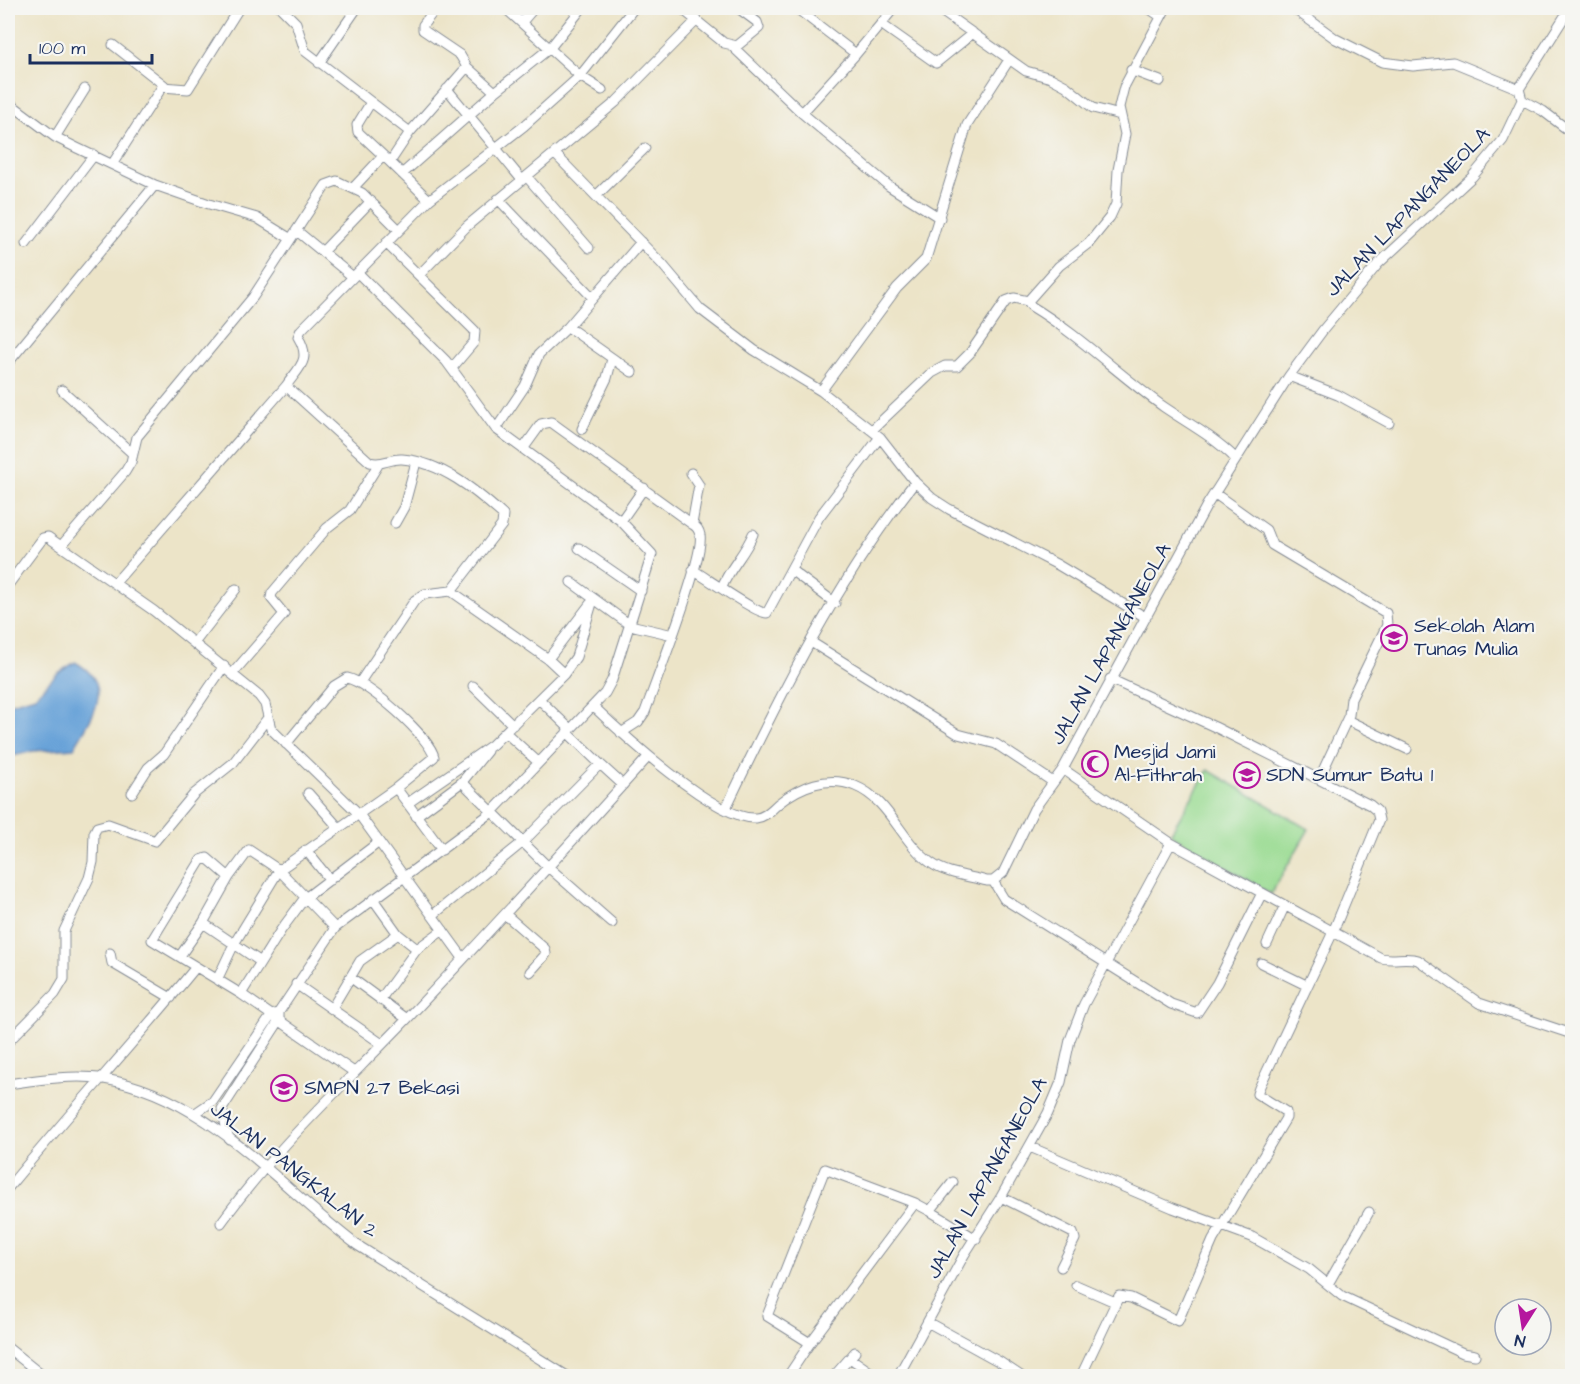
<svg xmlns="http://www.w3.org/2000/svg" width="1580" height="1384" viewBox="0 0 1580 1384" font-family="'Architects Daughter',sans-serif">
<rect width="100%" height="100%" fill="#f6f6f2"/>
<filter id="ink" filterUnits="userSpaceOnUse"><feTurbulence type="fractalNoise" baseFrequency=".0167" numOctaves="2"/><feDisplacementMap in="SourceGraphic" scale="12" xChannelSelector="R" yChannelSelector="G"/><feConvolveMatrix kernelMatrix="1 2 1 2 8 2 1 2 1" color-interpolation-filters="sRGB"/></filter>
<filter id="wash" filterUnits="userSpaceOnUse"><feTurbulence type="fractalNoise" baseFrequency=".008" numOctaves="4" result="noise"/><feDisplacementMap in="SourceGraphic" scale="24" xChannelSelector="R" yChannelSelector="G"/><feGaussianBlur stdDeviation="1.35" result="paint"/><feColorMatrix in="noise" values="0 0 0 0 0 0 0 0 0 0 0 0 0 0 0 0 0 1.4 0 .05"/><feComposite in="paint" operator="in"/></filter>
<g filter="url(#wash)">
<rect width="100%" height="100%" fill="#ece4c8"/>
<path fill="#9adb92" stroke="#5a8578" stroke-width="1.5" d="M1208 770 1309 829 1271 894 1170 834Z"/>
<path fill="#67a2d8" stroke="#41689b" stroke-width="1.5" d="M75 662C118 686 91 718 74 748L33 751 8 757V704L35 696 58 673Z"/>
</g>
<g filter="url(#ink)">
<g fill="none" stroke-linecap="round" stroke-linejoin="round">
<defs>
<path id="minor" d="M281 8 296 23 305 51 410 132
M436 8 423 25V30L460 55 467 67 495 92
M505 8 580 76 602 90
M681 8 724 43 737 46 759 28 757 22 738 8
M796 8 856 54
M937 8 1026 71 1051 78 1066 86 1093 108 1120 115
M1148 8 1160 16
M1166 8 1124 87 1119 107 1125 134 1118 170 1116 204 1110 217 1089 243 1059 266 1028 301 1031 306C1079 335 1119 375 1164 407 1189 424 1214 437 1235 458
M1293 8 1336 39 1382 62 1413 66 1453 62 1519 89
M522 22 534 8
M881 24 936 63 973 33
M113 45 164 85
M732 46 802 113 889 186 940 218
M319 63 357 8
M1131 70 1160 81
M447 89 522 180
M1522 100 1543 111 1572 133
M8 102 55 137 77 148 155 185 209 204 257 218 291 239
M371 102 357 125 358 132 390 162
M802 113 856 54 894 8
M55 137 85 89
M555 154 662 264 700 309 754 350 821 391 880 437 915 482 932 498 949 509 1058 565 1145 617
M113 163 162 87 188 89 239 8
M402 174 495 92 550 48 582 8
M527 177 589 248
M354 187 383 156
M597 195 645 148
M498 199 593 298
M429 200 390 162 410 132 467 67
M297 231 353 277
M386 243 475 331 474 342 452 368
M26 244 94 155
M323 251 371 201
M420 274 467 226 616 102 697 20
M568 327 632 372
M8 363 155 185
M1289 376 1338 395 1389 423
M286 386 370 462C382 466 390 458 402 459 441 462 475 490 503 515L502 525 451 591 548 659 564 674
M62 390 133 454
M821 391 897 288 926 259 967 125 1009 60
M496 429 525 386 539 354 568 327 641 242
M582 429 607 378 612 359
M872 430 932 373 945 366H957L970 353 1006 301 1014 298 1028 301
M523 449 541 424 551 422 692 524
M1214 493 1266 530 1272 545 1386 613 1387 625 1351 699 1349 715 1319 779
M621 521 644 488
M395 523 404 507 416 462
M61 546 125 472 131 462 137 437 253 297 326 185 337 181 362 193 399 230
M579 548 641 591
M693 570C705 577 759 615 767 613L819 517 880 437
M791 570 835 603
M571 582 630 625 673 635
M115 583 286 386C299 367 312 360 298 337L301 330 429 200 524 126 580 76 634 8
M8 585 43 538 48 537 154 611 259 696 265 704 271 729 358 813 463 958
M722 587C730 567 745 554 753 534
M195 642 236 589
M811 642 958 734 996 744 1053 782
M548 659 590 604
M233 673 284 614 271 598 272 593 327 528 350 510 378 465
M360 682 415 600 425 594 451 591
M473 686 513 725
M540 700 570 729
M593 706C621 733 717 821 756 818 766 817 772 809 779 803 800 786 828 775 855 786 890 800 901 842 931 863 946 874 969 876 987 881H993L1003 873 1034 809 1063 769
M1347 720 1407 749
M567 732 600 764
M506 733 538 762
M621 733 638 722 645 712C655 684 705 556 700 535 699 530 696 526 692 524L699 485 691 473
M462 782 546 865 612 923
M396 788 442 850
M132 793 148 768 164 754 224 666
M308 793 338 827
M408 803 492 745 564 674 576 657 593 600
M726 808C780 695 837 581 915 482
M416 816 462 782 487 751
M1171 843 1381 958C1394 961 1406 956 1418 960L1479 1003 1572 1034
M306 850 330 880
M229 877 207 858 201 860 152 940 241 994 354 1072
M993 881 1004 899 1171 1004 1197 1013 1217 983 1262 893
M373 899 398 934 417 949
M433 915 523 842 600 764 623 785
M506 915 545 949 546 954 530 972
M203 923 261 962
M1267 944 1285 905
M110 953 112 963 171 998
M180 956 203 923 229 877 249 850 279 870 335 928
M1261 963 1306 985
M350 977 407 1019
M217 980 234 944 279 870 396 788 434 757C430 737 368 682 347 678L334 686 286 744
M296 984 382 1044
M241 994 281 930 304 899 379 842
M380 1000 417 949 443 930
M332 1008 360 961 398 934
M279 1012 335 928 491 813 605 693 612 680 652 554 621 521 496 429 446 361 358 273
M8 1042 55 994 64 979V931L89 878 93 862 94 833 97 827 108 824 155 841 194 794 233 763 267 719
M8 1084C37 1080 74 1074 104 1079 208 1096 277 1185 357 1245L567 1376
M194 1114 213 1101 271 1016 279 1012V1021L222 1109 229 1139
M1030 1147 1173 1208 1252 1237 1309 1269 1342 1296 1463 1353 1475 1355
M8 1188C69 1113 135 1042 196 967
M1001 1197 1073 1233 1075 1239 1061 1267
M930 1211 976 1239
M221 1223C275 1148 344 1085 408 1018 489 932 569 845 648 757
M1328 1284 1369 1212
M1076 1285 1115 1302
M929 1323 1000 1362 1021 1376
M810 1343 767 1316 825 1169 915 1203
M8 1348 43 1376
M850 1358 876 1376
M788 1376 810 1343 915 1203 930 1211 953 1182
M834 1376 855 1352
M898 1376 964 1255 1001 1197 1048 1113 1061 1082 1070 1040 1084 1004 1171 843 1063 769 1207 505 1289 376 1323 330 1378 264 1472 177 1503 140 1522 100 1519 89 1570 8
M1081 1376 1119 1296 1131 1298 1178 1321 1213 1240 1286 1118V1112L1257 1094 1259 1088 1333 932 1379 820 1377 811 1370 805 1215 727 1110 679"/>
</defs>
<use href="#minor" stroke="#848a93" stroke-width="11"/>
<use href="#minor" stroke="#fff" stroke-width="9"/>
</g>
</g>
<defs>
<symbol id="school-ring" viewBox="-11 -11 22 22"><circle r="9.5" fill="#f6f6f2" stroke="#b5179e" stroke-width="1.5"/><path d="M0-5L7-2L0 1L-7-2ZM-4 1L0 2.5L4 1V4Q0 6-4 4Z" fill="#b5179e"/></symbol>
<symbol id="mosque-ring" viewBox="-11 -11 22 22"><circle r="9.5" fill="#f6f6f2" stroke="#b5179e" stroke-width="1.5"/><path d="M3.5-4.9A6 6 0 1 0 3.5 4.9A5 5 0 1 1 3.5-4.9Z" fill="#b5179e"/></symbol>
</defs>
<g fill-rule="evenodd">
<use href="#school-ring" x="1379" y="623" width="30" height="30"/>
<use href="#mosque-ring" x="1080" y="749" width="30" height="30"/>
<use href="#school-ring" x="1232" y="760" width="30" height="30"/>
<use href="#school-ring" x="269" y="1073" width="30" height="30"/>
</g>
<g text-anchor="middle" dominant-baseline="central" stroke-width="4.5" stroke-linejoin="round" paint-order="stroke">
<g font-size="20" fill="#1b2f5e" stroke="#f6f6f2">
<text transform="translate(1408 212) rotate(-46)">JALAN LAPANGANEOLA</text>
<text transform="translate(1111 644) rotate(-61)">JALAN LAPANGANEOLA</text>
<text transform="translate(294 1170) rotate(38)">JALAN PANGKALAN 2</text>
<text transform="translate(987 1178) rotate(-61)">JALAN LAPANGANEOLA</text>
</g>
<g font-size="20" fill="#1b2f5e" stroke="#f6f6f2" text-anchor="start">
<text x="1414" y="626">Sekolah Alam<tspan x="1414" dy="23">Tunas Mulia</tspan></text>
<text x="1114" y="752">Mesjid Jami<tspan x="1114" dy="23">Al-Fithrah</tspan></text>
<text x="1266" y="775">SDN Sumur Batu 1</text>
<text x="304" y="1088">SMPN 27 Bekasi</text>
</g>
</g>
<rect width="1580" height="1384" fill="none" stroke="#f6f6f2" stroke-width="30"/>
<g transform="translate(1523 1327) rotate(192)"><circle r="28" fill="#f6f6f2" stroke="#9ea6b7" stroke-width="1.5"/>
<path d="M0-4.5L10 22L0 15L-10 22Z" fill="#b5179e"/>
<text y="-9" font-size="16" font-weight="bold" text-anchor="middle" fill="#1b2f5e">N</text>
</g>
<path d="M30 54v9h122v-9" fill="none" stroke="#1b2f5e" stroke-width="3"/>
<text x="39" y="54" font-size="18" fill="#1b2f5e" stroke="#f6f6f2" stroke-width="4.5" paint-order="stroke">100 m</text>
</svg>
